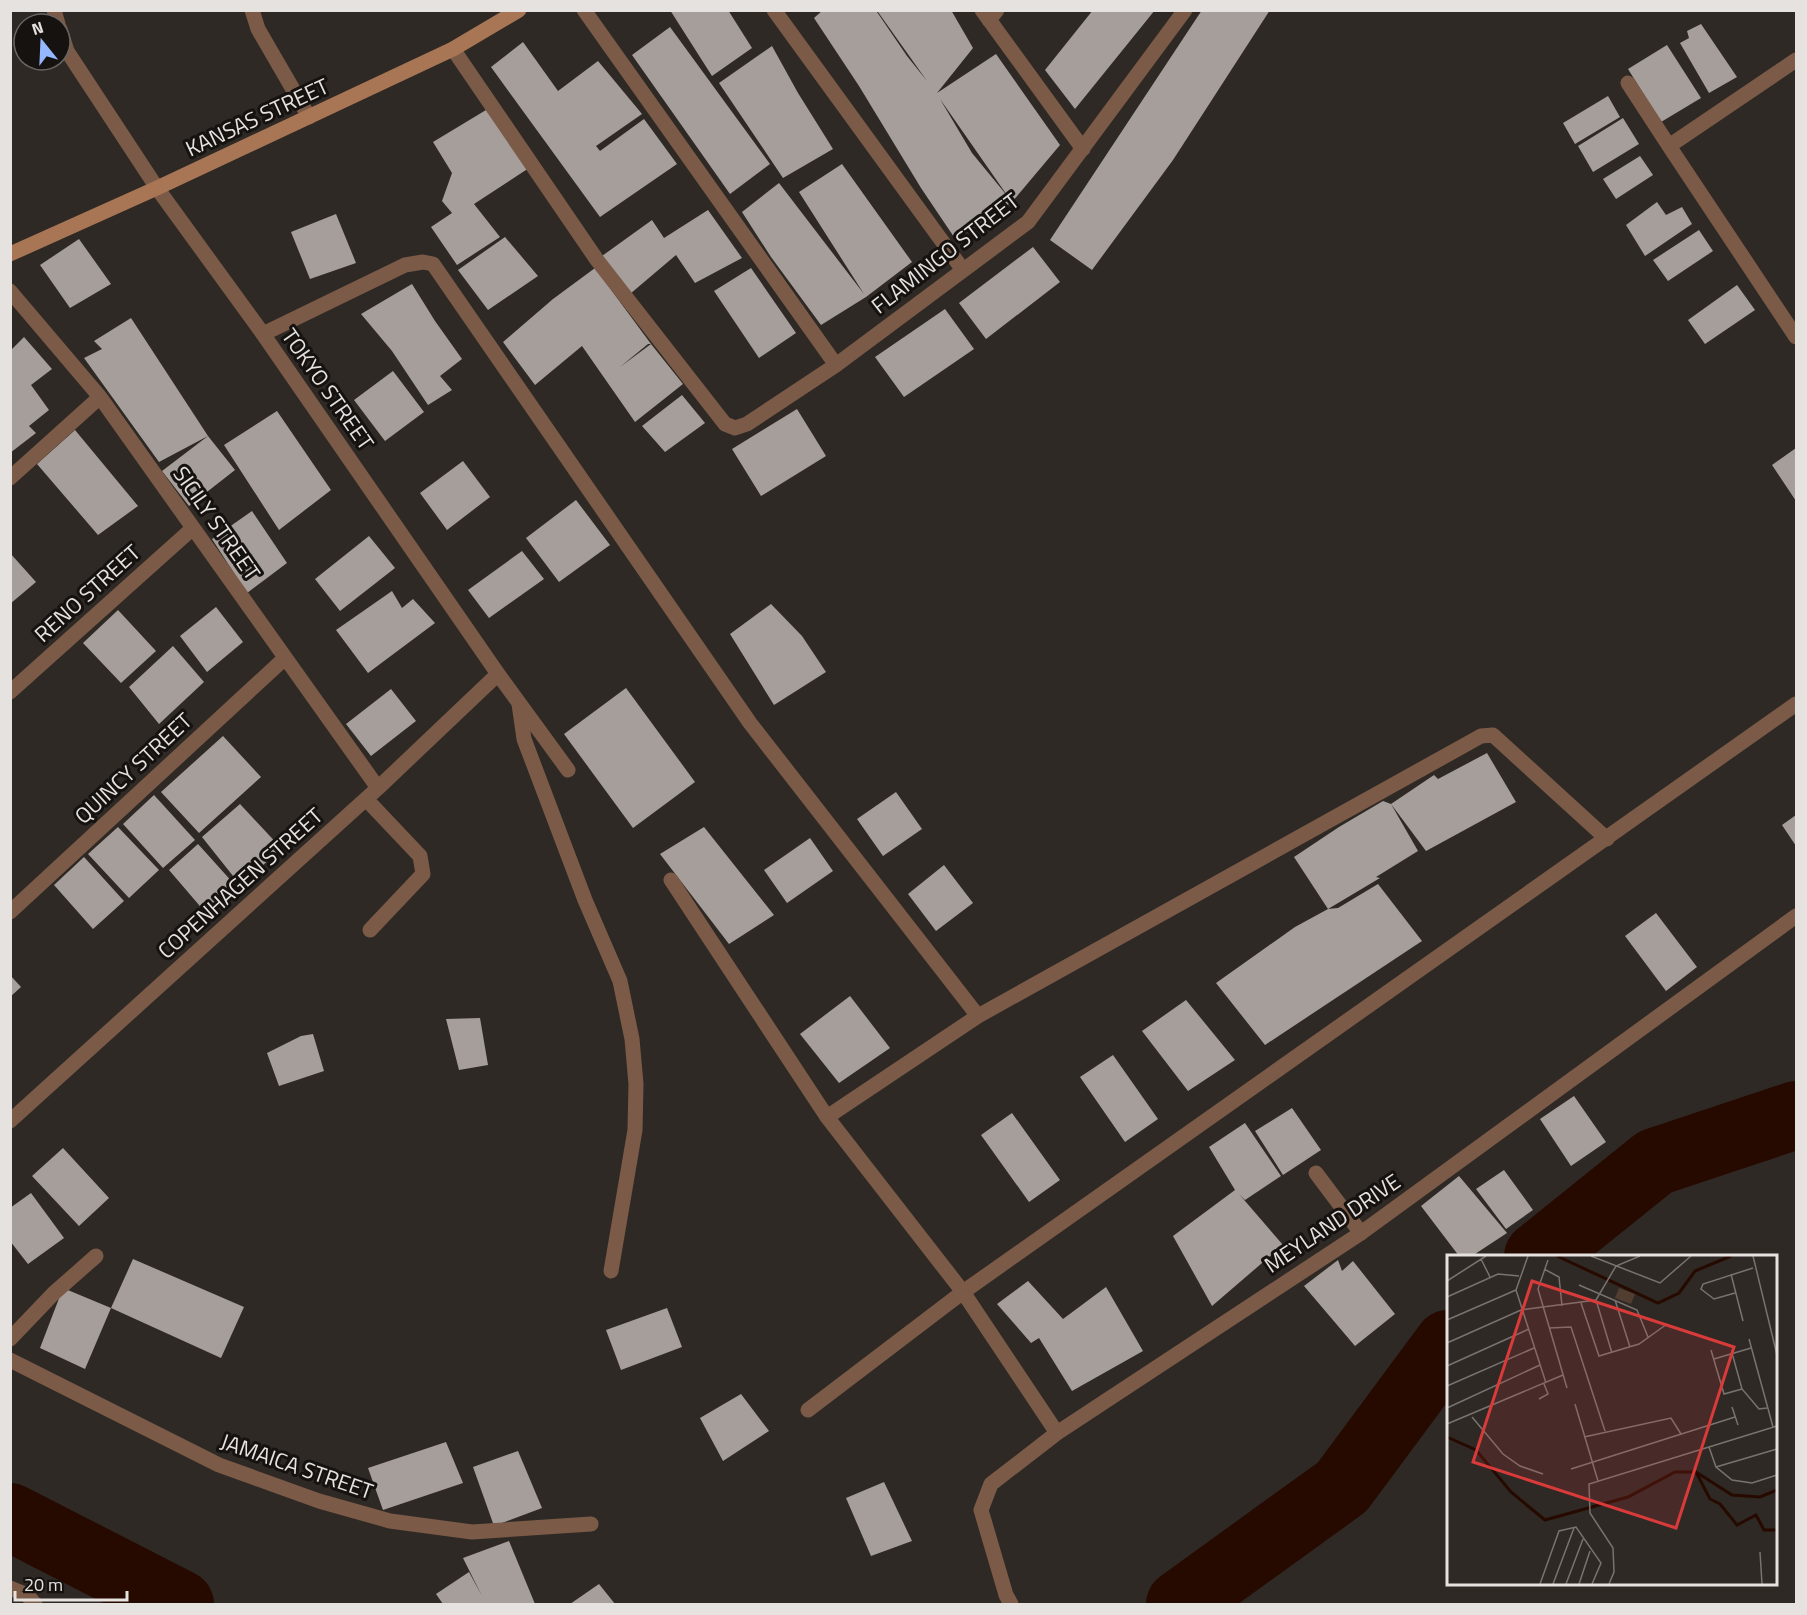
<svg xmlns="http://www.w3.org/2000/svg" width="1807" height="1615" viewBox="0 0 1807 1615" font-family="'Titillium Web',sans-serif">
<rect width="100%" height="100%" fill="#2f2925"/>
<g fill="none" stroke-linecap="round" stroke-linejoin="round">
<path stroke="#260a00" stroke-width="68" d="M1538 1256 1655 1162 1796 1115
M10 1517 180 1604
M1180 1604 1342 1487 1448 1344"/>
</g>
<path fill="#a69e9a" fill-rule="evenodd" d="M670 10H728L752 48 712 76Z
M823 10H951L973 48 937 93 996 54 1060 145 1012 202 956 240 921 188 859 86 814 18ZM877 12H878L927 81 907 56ZM940 99 1009 198 972 153Z
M1093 10H1155L1075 109 1045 70Z
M1202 10H1270L1173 160 1092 270 1050 240Z
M1701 24 1737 77 1709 93 1680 43 1689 38 1687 31Z
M670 27 770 164 730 194 632 55Z
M523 42 558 91 598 61 642 114 596 146 600 151 644 119 677 164 600 217 491 67Z
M1667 45 1701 98 1661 122 1628 69Z
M772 46 798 93 833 149 783 178 719 83Z
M1608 96 1620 117 1575 144 1563 123Z
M486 110 529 168 474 204 500 237 457 265 431 227 452 213 442 201 452 173 433 142Z
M1623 118 1639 144 1593 172 1578 146Z
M1640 156 1653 175 1616 199 1603 179Z
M842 164 912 262 866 297 821 325 771 257 742 212 779 183 864 294 799 192Z
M1657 202 1666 215 1682 207 1692 224 1645 256 1626 225Z
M708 210 742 258 695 283 676 255 630 294 602 256 652 220 664 238Z
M336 214 356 263 310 279 291 232Z
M1699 230 1713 251 1668 281 1653 260Z
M505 237 538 276 488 310 458 270Z
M79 239 111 284 70 308 40 265Z
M1033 247 1060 282 986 339 959 303Z
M595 268 651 344H648L620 367 651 344 683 384 635 422 582 346 535 385 503 342 553 299Z
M751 268 796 333 759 358 714 291Z
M412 284 435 321 462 359 440 376 452 390 428 405 392 351 361 314Z
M1737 285 1755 310 1705 344 1688 320Z
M945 309 974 349 904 397 875 357Z
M131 318 208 436 235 470 189 506 162 471 208 436 159 462 84 358 102 349 94 341Z
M24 337 52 369 31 385 49 410 29 426 36 433 10 453V351Z
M393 371 424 412 385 441 354 400Z
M682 395 705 423 665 452 642 426Z
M797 409 826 456 761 496 732 449Z
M277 411 331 490 279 530 224 445Z
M75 430 138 506 98 535 37 464Z
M1796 448V501L1772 465Z
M463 461 490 497 447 530 420 493Z
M576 500 610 545 559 582 526 538Z
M252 511 287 563 247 593 212 539Z
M369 536 395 568 340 611 315 579Z
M522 551 544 579 489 618 468 590Z
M10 553 36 582 10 604Z
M392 591 402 608 413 599 435 623 368 673 336 630Z
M771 604 802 636 826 672 774 705 730 634Z
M216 607 243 642 207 672 180 636Z
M118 610 156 651 121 683 83 643Z
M173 646 204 682 159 724 129 687Z
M626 688 695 782 633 828 564 734Z
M391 689 416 721 371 756 346 724Z
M223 736 261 777 199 833 161 792Z
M1487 753 1516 802 1426 851 1391 804 1434 775 1438 779Z
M896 792 922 829 883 856 857 819Z
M154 795 195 840 163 868 123 824Z
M1383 801 1391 804 1418 851 1376 877 1380 878 1328 909 1294 857 1339 827Z
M240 804 281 848 241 886 202 837Z
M1796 815V846L1782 825Z
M118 827 159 870 129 898 88 854Z
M704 827 774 915 729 944 660 854Z
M810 838 833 871 787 903 764 870Z
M198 844 235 885 205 912 169 870Z
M84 857 124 901 93 929 54 885Z
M944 865 973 903 936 931 908 894Z
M1378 884 1422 941 1265 1045 1216 983 1295 927 1328 909 1338 908Z
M1656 913 1697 967 1666 991 1625 936Z
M10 975 21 987 10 997Z
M850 996 890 1048 839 1083 800 1034Z
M1186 1000 1235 1060 1188 1091 1142 1031Z
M480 1018 488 1065 459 1070 446 1019Z
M313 1034 324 1071 279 1086 267 1053 301 1036Z
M1113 1055 1158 1119 1125 1142 1080 1077Z
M1574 1096 1606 1142 1571 1166 1540 1119Z
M1292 1108 1321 1150 1283 1175 1255 1131Z
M1012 1113 1060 1180 1029 1202 981 1135Z
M1245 1123 1281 1176 1245 1200 1239 1194 1283 1245 1212 1306 1173 1236 1235 1190 1209 1147Z
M63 1148 109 1198 79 1226 32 1176Z
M1504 1170 1533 1210 1506 1229 1476 1189Z
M1459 1176 1507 1233 1472 1256H1459L1421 1206Z
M31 1193 64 1238 28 1264 10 1241V1208Z
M133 1259 244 1307 221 1358 111 1308Z
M1338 1260 1342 1271 1353 1261 1395 1314 1355 1346 1304 1286Z
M1028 1281 1063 1319 1106 1287 1143 1351 1072 1391 1039 1338 1031 1343 997 1304Z
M63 1288 111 1308 85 1369 40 1348Z
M667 1308 682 1347 621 1370 606 1330Z
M741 1394 769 1431 723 1461 700 1418Z
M446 1442 463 1483 383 1510 368 1468Z
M518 1451 542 1508 494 1526 473 1467Z
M884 1482 912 1541 871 1556 846 1498Z
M509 1541 535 1604H443L436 1594 469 1572 482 1596 463 1558Z
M599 1584 615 1604H570Z"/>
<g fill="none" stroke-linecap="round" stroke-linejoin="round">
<path stroke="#7b5b47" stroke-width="15" d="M989 20 997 10
M519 704 524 739 585 900 620 981 632 1039 636 1084 635 1130 611 1271
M1316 1173 1361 1233
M10 1588 27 1595 35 1604"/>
<path stroke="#7b5b47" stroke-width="15" d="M54 10 58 24
M252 10 258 29 309 117
M584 10 836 365
M774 10 963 270
M982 10 1083 149
M60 29 67 51 157 188 263 334 498 674 568 770
M453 49 597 260 725 424 735 428 747 424 836 365 1028 222 1185 10
M1628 83 1669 146 1796 337
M1669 146 1796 60
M10 291 100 397 378 788
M263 334 405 265 423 262 433 264 750 723 978 1016
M10 478 100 397
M10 692 193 528
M366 799 420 856 423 874 370 930
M671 880 827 1117 963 1292 1057 1433
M10 912 285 658
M827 1117 978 1016 1481 736 1493 735 1607 839
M10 1121 378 788 498 674
M10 1339 54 1293 96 1256
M10 1360 219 1465 319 1501 390 1521 472 1532 591 1524
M808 1410 963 1292 1796 704
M1011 1604 1006 1595 981 1510 991 1484 1057 1433 1361 1233 1796 916"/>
<path stroke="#a87655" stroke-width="15" d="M10 254 157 188 453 49 519 10"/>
</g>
<g text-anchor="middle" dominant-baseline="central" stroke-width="6" stroke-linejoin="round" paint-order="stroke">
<g font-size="22" fill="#e6e2e0" stroke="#151210">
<text transform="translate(257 117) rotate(-25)">KANSAS STREET</text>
<text transform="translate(945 253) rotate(-38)">FLAMINGO STREET</text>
<text transform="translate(328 389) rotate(55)">TOKYO STREET</text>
<text transform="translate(217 523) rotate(55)">SICILY STREET</text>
<text transform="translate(87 593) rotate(-42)">RENO STREET</text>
<text transform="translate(133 768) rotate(-43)">QUINCY STREET</text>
<text transform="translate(240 883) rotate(-42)">COPENHAGEN STREET</text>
<text transform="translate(1332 1223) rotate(-34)">MEYLAND DRIVE</text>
<text transform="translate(297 1466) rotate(19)">JAMAICA STREET</text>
</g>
</g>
<g transform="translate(1447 1255)">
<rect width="330" height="330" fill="#2f2925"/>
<path d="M172 33 188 39 184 49 168 43Z" fill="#523e31"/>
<path fill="none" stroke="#260a00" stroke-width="3" d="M110 1 211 48 232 38 248 16 284 1M0 182 29 195 64 237 98 265 181 242 228 217H249L285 240 313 242 330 235M249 217 263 244 273 249 290 270 309 260 317 275H330"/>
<path fill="none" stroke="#787370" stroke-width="1.5" d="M81 1 69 35 99 128M144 1 213 28 244 1M306 1 330 100M34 4 43 22M101 5 91 34 120 133M97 14 112 22 115 51M284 19 296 66M0 26 39 1M132 30 190 55 201 82M288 38 267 44 254 34 256 29 306 13M0 42 51 19 72 21M149 45 165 98M168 45 183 92M134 48 152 101 192 89 220 69M0 65 69 35M102 73 124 72 158 176M302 84 326 172M0 88 74 55 149 45 169 11 193 1M264 95 277 139 295 134M285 98 295 134 312 154 320 153M267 104 304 93M0 111 82 74M0 131 87 93M92 144 101 139 97 129M128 149 151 226M285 152 291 170M0 153 93 110M25 162 56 199 73 211 96 219M0 169 116 120M137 182 224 163 234 179M262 192 269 212 285 225 305 228 330 220M269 212 330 194M124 214 288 162M313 297 315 329M93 329 112 276 129 272 154 308 145 329M106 329 127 273M119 329 136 284M132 329 143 296M162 329 167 317 166 293 143 258 142 229 330 171"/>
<path fill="#d83b3a" fill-opacity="0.15" stroke="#d83b3a" stroke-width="3" d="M85 26 287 92 229 273 26 207Z"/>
<rect width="330" height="330" fill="none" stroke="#e6e2e0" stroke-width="3"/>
</g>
<rect width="1807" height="1615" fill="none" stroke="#e6e2e0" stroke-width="24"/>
<g transform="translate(42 42) rotate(342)"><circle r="28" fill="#151210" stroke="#696563" stroke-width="1.5"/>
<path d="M0-4.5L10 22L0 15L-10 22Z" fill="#94b7fd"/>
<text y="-9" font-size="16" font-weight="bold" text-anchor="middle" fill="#e6e2e0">N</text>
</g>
<path d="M15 1591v9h112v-9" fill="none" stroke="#e6e2e0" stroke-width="3"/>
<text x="24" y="1591" font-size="18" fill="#e6e2e0" stroke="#151210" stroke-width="4.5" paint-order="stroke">20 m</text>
</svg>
